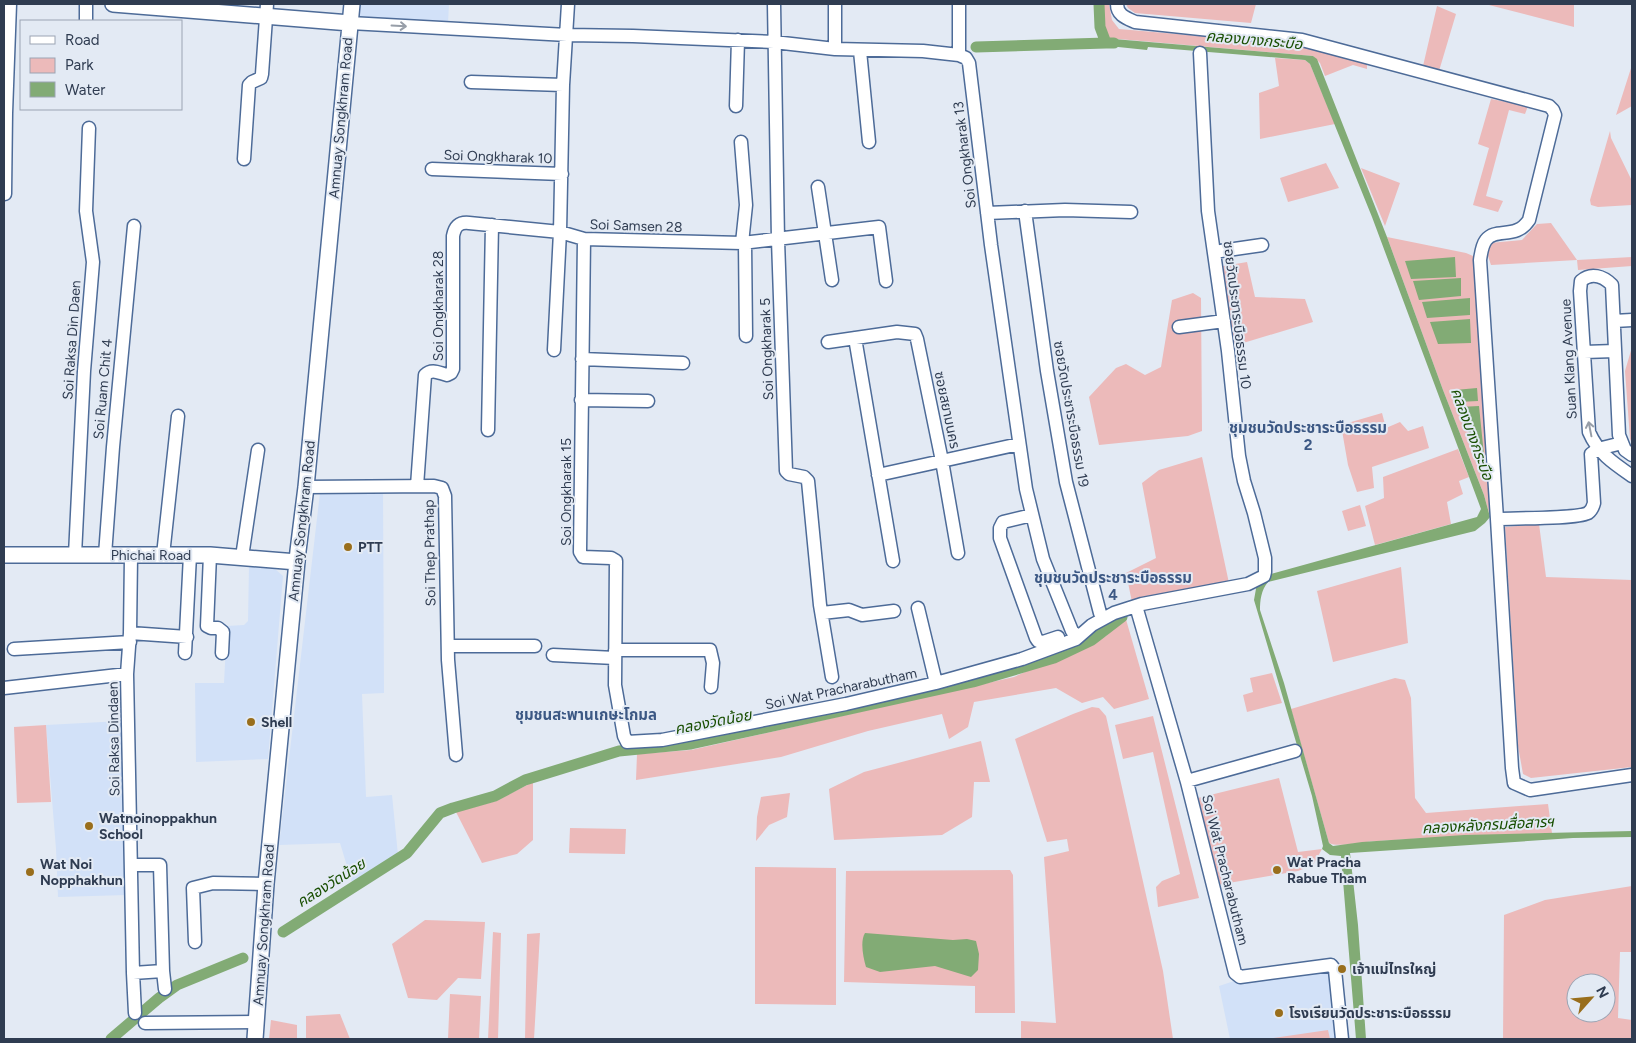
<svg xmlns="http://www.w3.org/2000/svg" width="1636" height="1043" viewBox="0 0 1636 1043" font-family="Figtree,'Noto Sans Thai',sans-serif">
<rect width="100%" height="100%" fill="#e3eaf4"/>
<path fill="#d2e1f8" d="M360 4H449L448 23 359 18Z
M321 484 383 488 384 693 362 694 366 797 392 795 398 855 353 886 340 843 279 845Z
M249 566 275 569 283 576 268 759 196 762 195 683H224L227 626 244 625 248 621Z
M121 721 127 895 58 897 56 849 46 725Z
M1325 970 1330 976 1336 1039H1230L1219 986 1234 981Z"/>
<path fill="#ecbaba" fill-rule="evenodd" d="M1102 4H1109L1112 20 1119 29 1293 44 1367 63V69L1353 65 1325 76 1320 63 1313 56 1107 38 1102 27Z
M1126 4H1256L1251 23 1135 13 1128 8Z
M1485 4H1574V27Z
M1437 6 1456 14 1439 71 1423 66Z
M1275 58 1305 60 1310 64 1335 124 1260 139 1259 93 1279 86Z
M1632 65V106L1616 115Z
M1491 99 1528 106 1525 114 1509 110 1486 196 1503 201 1498 212 1473 205 1489 148 1478 144Z
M1610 131 1611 138 1632 181V205L1598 207 1591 205 1590 200Z
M1326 163 1339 188 1288 202 1280 178Z
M1361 168 1400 183 1385 226Z
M1551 223 1577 260 1632 257V266L1578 270 1577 260 1491 265 1488 256 1490 243 1522 240 1537 224Z
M1387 237 1466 253 1473 256 1492 501 1490 517 1484 495 1443 390Z
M1247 262 1255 297 1305 299 1313 322 1230 347 1218 267Z
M1193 293 1201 298 1202 431 1188 436 1099 445 1089 397 1116 368 1126 364 1145 375 1161 367 1172 300Z
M1632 347V443L1630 439 1625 371Z
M1382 413 1386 428 1400 422 1408 431 1423 426 1429 448 1372 467 1374 488 1357 492 1348 465 1341 425Z
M1458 449 1469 477 1459 481 1463 494 1447 502 1451 524 1375 545 1365 506 1384 498 1383 477Z
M1202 457 1229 583 1132 602 1126 573 1156 558 1142 483 1159 470Z
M1360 505 1366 526 1348 531 1342 511Z
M1539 524 1546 577 1632 580V767L1531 778 1523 774 1518 746 1505 527Z
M1401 567 1408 643 1333 662 1317 591Z
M1125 616 1149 699 1114 709 1103 697 1082 703 1056 688 974 702 968 727 949 739 942 714 868 731 781 757 636 780 637 754 691 750 1014 677 1106 636Z
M1272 673 1282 703 1247 712 1243 695 1253 692 1250 678Z
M1395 678 1405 680 1411 698 1415 798 1426 813 1548 804 1552 833C1494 835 1436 837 1378 841 1366 841 1338 848 1329 843L1291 709Z
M1092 707 1099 708 1106 716 1163 971 1173 1039H1021V1021L1056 1023 1044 857 1069 851 1067 839 1047 842 1015 739 1073 714Z
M1153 716 1199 898 1158 907 1156 887 1162 881 1180 874 1153 752 1123 759 1115 725Z
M46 725 51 802 17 803 14 727Z
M981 741 990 782H974L972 817 942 835 834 840 829 789 864 772Z
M1279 778 1298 852 1322 849 1313 865 1298 871 1217 885 1194 799Z
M533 782V840L517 854 482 863 456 812 496 801Z
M790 793 787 817 769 825 756 841 757 817 761 797Z
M570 828 626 829 625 854 569 853Z
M755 867 836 868V1005L755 1004Z
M1010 870 1013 875 1015 1013H975V986L844 982 846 871Z
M1632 886V952H1620L1618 1018 1632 1020V1039H1503L1504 915 1545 900ZM1576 983H1606V1013H1576Z
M425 920 485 922 481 979 458 978 437 1000 408 998 392 944Z
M493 932 501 933 498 1039H488Z
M540 933 534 1039H525L527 934Z
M450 994 481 996 479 1039H448Z
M340 1014 350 1039H306V1016Z
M271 1020 297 1025V1039H269Z
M1328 1030 1330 1039H1267Z"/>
<path fill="#82ab75" d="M1102 38 1313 56 1317 59 1387 237 1443 390 1484 495 1490 517 1485 523 1475 531 1268 582C1261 590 1260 601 1260 610L1284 683 1329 843 1333 846 1362 842 1464 835 1632 831V837L1573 838 1350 853 1358 925 1366 1039H1356L1341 856 1330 855 1322 849 1323 846 1312 796 1254 600 1257 583 1267 575 1477 517 1481 509 1372 217 1310 64 1305 60 1148 47 1147 50 1099 45Z
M1455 257 1456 277 1411 279 1405 261Z
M1461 278V296L1419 300 1413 281Z
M1470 298V315L1427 318 1422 302Z
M1470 319 1471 343 1438 344 1430 322Z
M1477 388 1478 401 1458 402 1455 390Z
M1479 406 1484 455 1478 456 1459 407Z
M865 933 953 940 967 939 976 941 979 954 978 970 971 977 935 966 880 972 866 967C863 957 860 941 865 933Z"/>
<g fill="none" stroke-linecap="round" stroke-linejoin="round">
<path stroke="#82ab75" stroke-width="11" d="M1099 4 1100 27 1106 43H1114
M976 47 1106 43
M283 932 407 853 440 813 453 808 495 796 525 780 619 751 691 744 973 682 1054 658 1092 640 1122 617
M111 1039 159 998 177 985 243 958"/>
<defs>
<path id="minor" d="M86 4V21
M568 4 563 85 560 232 584 239 742 243 879 227 886 281
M774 4 778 240 786 471 789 474 804 477 808 481 820 605 832 677
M835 4V49
M1117 4C1117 15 1126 18 1135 22L1302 40 1549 106 1553 110 1555 115 1529 220C1516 240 1496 227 1486 240 1482 245 1481 253 1480 260L1497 519 1512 768 1514 783 1530 790 1632 775
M350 23 567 35 633 36 774 42 835 49 923 51 959 55 966 58 969 63 991 245 1026 489 1043 559 1072 631 1078 636
M860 51 869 142
M959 55V4
M471 82 563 85
M736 106 738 40
M741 142 746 205 742 243
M244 159 249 85 252 82 261 78 262 74 267 4
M432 169 562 174
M818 187 832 280
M5 194 6 113 10 4
M1025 211 1047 371 1066 482 1100 613 1104 618
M987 213 1065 210 1131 212
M584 239 580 552 583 557 611 558 616 561 615 685 624 736 627 742 662 740 846 704 936 683 1022 659 1076 639 1092 625 1114 613 1142 604 1248 584 1264 576 1265 572V558L1254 513 1244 481 1239 456 1228 351 1208 211 1200 53
M745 243 746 336
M1214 252 1262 245
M1614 321 1632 320
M1179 327 1224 321
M855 338 893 561
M828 342 897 332 915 334 917 339 942 461 958 553
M1584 352 1615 351
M582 359 683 363
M581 400 648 401
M488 430 492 225
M1632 455 1625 450 1619 435 1612 285C1603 276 1591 272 1581 281L1580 291 1589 432C1598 453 1613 463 1632 476
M878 475 1019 444
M417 486 425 375C432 368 439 373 447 375L451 373 453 369V236C455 226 459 222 469 223L560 232 554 350
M306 487 434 486 442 488 445 496 448 660 456 755
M1032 515 1003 522 1000 528V538L1036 638 1038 641 1043 642 1058 637
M1497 519C1515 518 1576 519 1588 513 1592 510 1593 507 1594 503L1591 454 1598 449 1622 443
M75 555 84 371 93 262 86 211 89 128
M105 555 113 447 134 226
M163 555 178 416
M210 555 207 626 211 628H218L223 632 222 653
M131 556 130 633 127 674 133 973 135 1013
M242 557 258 450
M1136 606 1187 782 1235 973 1240 977 1331 965 1335 970 1342 1039
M918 608 936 683
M822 613 849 610 862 615 894 611
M130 633 187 637
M448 646H535
M14 649 130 642
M615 650H710L713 663 711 687
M185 653 190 555
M553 655 615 658
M4 688 127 674
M1187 781 1295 751
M131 865H160L163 971
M195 942 193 888 213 883 266 884
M133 973 163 971 165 989
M145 1023 257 1022"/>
<path id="tertiary" d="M113 4 350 23
M4 555H210L297 562
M255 1039 266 884 298 551 306 487 352 4"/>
</defs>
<use href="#minor" stroke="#4d6b98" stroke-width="15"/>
<use href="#tertiary" stroke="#4d6b98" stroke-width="18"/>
<use href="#minor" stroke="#fff" stroke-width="12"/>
<use href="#tertiary" stroke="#fff" stroke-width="15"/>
</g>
<defs><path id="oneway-shaft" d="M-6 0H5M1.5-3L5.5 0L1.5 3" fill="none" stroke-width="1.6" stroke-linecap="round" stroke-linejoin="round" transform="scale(1.25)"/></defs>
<g stroke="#979ea8">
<use href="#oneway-shaft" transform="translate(399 26) rotate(3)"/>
<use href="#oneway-shaft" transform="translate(1590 429) rotate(-101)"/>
</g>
<g fill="#996e1c" stroke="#e3eaf4" stroke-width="2">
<circle cx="348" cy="547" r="5"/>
<circle cx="251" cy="722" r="5"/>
<circle cx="89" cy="826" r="5"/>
<circle cx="1277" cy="870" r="5"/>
<circle cx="30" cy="872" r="5"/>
<circle cx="1342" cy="969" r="5"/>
<circle cx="1279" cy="1013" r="5"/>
</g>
<g text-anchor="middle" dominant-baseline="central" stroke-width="4" stroke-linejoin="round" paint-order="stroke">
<g font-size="14" fill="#2f3c51" stroke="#e3eaf4">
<text transform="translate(341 118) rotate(-85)">Amnuay Songkhram Road</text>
<text transform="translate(965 155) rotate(-97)">Soi Ongkharak 13</text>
<text transform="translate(498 157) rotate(2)">Soi Ongkharak 10</text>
<text transform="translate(636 226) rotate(2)">Soi Samsen 28</text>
<text transform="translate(438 306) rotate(-90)">Soi Ongkharak 28</text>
<text transform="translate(1237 315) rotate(83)">ซอยวัดประชาระบือธรรม 10</text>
<text transform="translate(72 340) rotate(-86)">Soi Raksa Din Daen</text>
<text transform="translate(767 349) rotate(-92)">Soi Ongkharak 5</text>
<text transform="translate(1569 359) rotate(-93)">Suan Klang Avenue</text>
<text transform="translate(103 389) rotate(-85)">Soi Ruam Chit 4</text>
<text transform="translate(947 410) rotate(78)">ซอยสยามนคร</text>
<text transform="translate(1071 414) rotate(80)">ซอยวัดประชาระบือธรรม 19</text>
<text transform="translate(566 492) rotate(-90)">Soi Ongkharak 15</text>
<text transform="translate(302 521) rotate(-84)">Amnuay Songkhram Road</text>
<text transform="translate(430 553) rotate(-91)">Soi Thep Prathap</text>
<text x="151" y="555">Phichai Road</text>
<text transform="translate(841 689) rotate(-12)">Soi Wat Pracharabutham</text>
<text transform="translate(114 739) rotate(-91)">Soi Raksa Dindaen</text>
<text transform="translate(1225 870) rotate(76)">Soi Wat Pracharabutham</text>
<text transform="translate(264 925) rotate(-86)">Amnuay Songkhram Road</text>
</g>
<g font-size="14" font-weight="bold" fill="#2f3c51" stroke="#e3eaf4" text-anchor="start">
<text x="358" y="547">PTT</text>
<text x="261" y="722">Shell</text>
<text x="99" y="818">Watnoinoppakhun<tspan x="99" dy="16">School</tspan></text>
<text x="1287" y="862">Wat Pracha<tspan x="1287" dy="16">Rabue Tham</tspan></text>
<text x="40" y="864">Wat Noi<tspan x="40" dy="16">Nopphakhun</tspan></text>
<text x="1352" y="969">เจ้าแม่ไทรใหญ่</text>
<text x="1289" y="1013">โรงเรียนวัดประชาระบือธรรม</text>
</g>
<g font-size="15" font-style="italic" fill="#184e00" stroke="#e3eaf4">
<text transform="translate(1254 40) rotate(5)">คลองบางกระบือ</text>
<text transform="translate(1472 434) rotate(70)">คลองบางกระบือ</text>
<text transform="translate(713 722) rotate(-11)">คลองวัดน้อย</text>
<text transform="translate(1488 825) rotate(-3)">คลองหลังกรมสื่อสารฯ</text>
<text transform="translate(331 883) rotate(-32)">คลองวัดน้อย</text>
</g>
<g font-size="15" font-weight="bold" fill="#3c5884" stroke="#e3eaf4">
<text x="1308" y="428">ชุมชนวัดประชาระบือธรรม<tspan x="1308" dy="17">2</tspan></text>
<text x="1113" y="578">ชุมชนวัดประชาระบือธรรม<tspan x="1113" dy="17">4</tspan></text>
<text x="586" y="715">ชุมชนสะพานเกษะโกมล</text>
</g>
</g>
<rect width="1636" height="1043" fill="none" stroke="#2f3c51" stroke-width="10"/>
<rect x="20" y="20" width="162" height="90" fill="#e3eaf4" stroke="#9ba4b3"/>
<rect x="30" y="36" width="25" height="8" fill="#ffffff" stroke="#9ba4b3"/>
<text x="65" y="45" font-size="15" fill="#2f3c51">Road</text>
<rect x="30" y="58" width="25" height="15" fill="#ecbaba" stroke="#9ba4b3"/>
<text x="65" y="70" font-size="15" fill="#2f3c51">Park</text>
<rect x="30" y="82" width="25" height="15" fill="#82ab75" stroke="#9ba4b3"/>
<text x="65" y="95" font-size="15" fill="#2f3c51">Water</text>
<g transform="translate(1591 998) rotate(63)"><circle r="24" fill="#e3eaf4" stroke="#9ba4b3"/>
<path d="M0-4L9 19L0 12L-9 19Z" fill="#996e1c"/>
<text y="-8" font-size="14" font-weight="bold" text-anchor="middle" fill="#2f3c51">N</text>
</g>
</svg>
